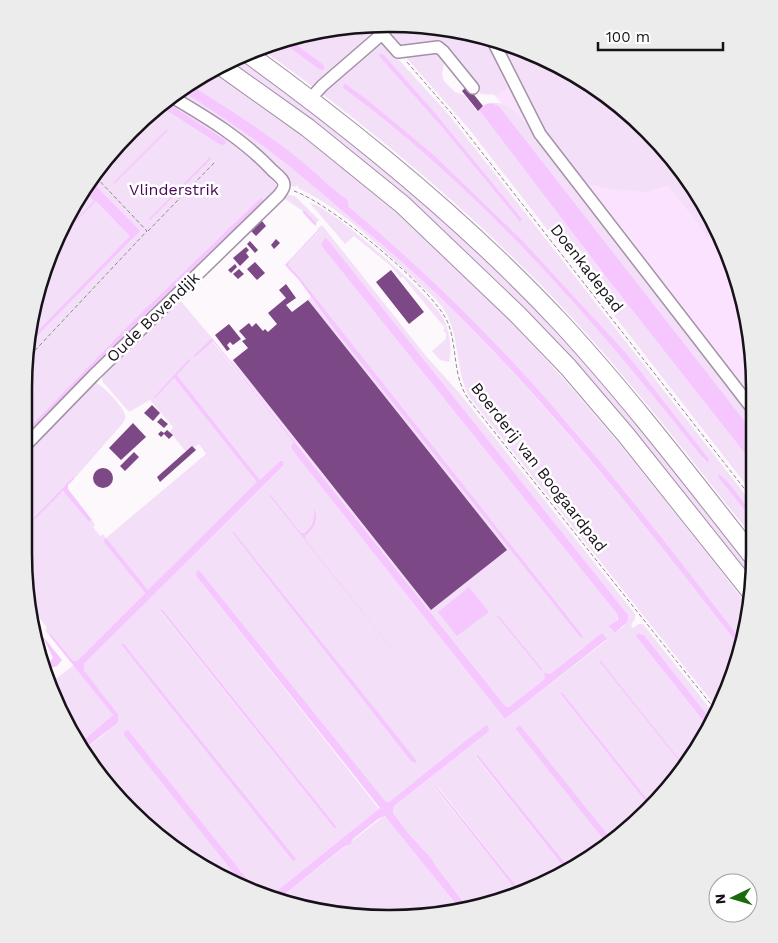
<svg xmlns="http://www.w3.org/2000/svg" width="778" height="943" viewBox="0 0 778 943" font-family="'Work Sans',sans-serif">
<rect width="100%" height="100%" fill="#fcf8fc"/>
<path fill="#fbe3ff" d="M443 29 460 31 529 51 592 85 647 131 693 186 726 249 747 317 754 389V428Z"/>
<path fill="#f4dff8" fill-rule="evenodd" d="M393 24 460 31 485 38 508 88 497 95 481 94 446 51 423 43H419V48L404 49 387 35Z
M368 26 449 115 754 506V515L728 482 719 474 718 477 754 522V539C686 453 619 365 543 287 456 199 361 120 260 48L282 42 322 70 324 65 289 39C309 34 335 22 354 33L359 30 356 27ZM382 53 436 114 522 219 520 222 432 115 379 56ZM345 84 434 155 522 240 627 354 709 459V461L706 462 701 456C674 422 649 388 621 355 538 257 446 165 343 88Z
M511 46 516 48 518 51 521 49 529 51C549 63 573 72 593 86 653 129 710 196 732 268L668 185 648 192 609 189 579 182 541 132 502 56Z
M434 50 445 59 442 74 444 81 455 92 464 95 477 111 479 110 610 282 754 465V495L469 129 403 54Z
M239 57C345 134 448 216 538 312 616 393 684 483 753 571V582C696 509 639 437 578 369 562 351 547 332 530 315 439 220 338 137 231 62Z
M211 72C325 145 430 237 523 335 604 420 676 514 748 606L741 640C685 568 630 496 571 427 503 348 428 273 348 206V200C330 187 315 172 298 158 263 130 226 107 189 84Z
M180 90C208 108 236 126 263 146 295 170 325 196 355 222 389 250 422 279 453 310 558 414 649 531 740 647L735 671 718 709 470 398C456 373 460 344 448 317 441 301 425 290 413 278 378 245 342 209 298 188V185L295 187 286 184 175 94Z
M169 99 241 147 274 178 276 184V191L24 443 25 365 52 249 85 186 131 131Z
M491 103C511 100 525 123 536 137L754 416V433L499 106Z
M285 194 295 196 319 220 315 225 306 213 282 197Z
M310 203C330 205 433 298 443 318 449 330 453 348 449 362L440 360 432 351 446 339V333L443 330 445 328 403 277 401 278 391 266 354 236 345 244Z
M322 225 426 356 461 395 635 614V619L631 625 633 628 639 624H643L715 715 712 721 644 635 640 633 638 639 709 728 705 737 685 766 600 660 684 767 663 795 652 805 562 692 560 693 650 807 612 840 520 725 516 728 607 844 592 858 570 869 478 755 476 757 567 871 529 891 522 893 438 787 436 789 519 894 468 908 435 865 432 859 409 834 393 813 394 806 488 732 487 726 465 741 389 802H386L200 571 197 577 379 809 268 898 258 893 124 733 244 886 186 858 131 812 83 750C92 743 120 726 118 714L84 670V664L284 465V464L280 461 260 480 177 375 190 360 154 397 174 378 258 482 148 591 106 539 103 541 145 593 77 661H73L51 634 49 635 45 630 47 628 31 606 24 554V530L60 493 64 492 89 522 92 520 95 525 93 527 100 536 103 534 106 538 206 454 199 444 187 453 170 432 173 427 150 400 129 412 103 382 101 374 179 299 212 338 194 355 195 357 212 341 293 442 291 444 505 719 607 640 585 646 550 674 545 676V678L541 682 509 707H506L231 361 233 360 431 610 506 550 308 300 311 297 337 333 581 637 583 636 300 278 288 265 291 260 319 232 317 229ZM328 240 627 615 624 626 615 633 618 615 323 248 321 245ZM269 494H270L301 533 309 530 315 515 314 511C316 521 314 530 305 536L306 540 457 731ZM232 531H233L417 762 406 755ZM162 609 336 826V828H334L160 611Z
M94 382C102 384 124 407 125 415 126 419 124 420 123 423L74 479 72 478 24 528V453Z
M74 665 113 715 79 744 71 734 50 683Z
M384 816 391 822 461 910 437 916 365 918 276 901Z"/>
<path fill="#f5c7fe" d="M289 39 324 65V69L323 70 319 69 282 42Z
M380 53 384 55 436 114 522 219 520 222 441 126 379 56Z
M344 83 365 98 434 155 522 240 627 354 709 459 708 463 701 456C596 321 481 190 343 88Z
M189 84C226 107 263 130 298 158 315 172 330 187 348 200V206C422 268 493 337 556 410 621 484 681 562 741 640L740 647C649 531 558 413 453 310 422 279 389 250 355 222 325 196 295 170 263 146 236 126 208 108 180 90Z
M166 102 225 140 226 143 223 145 219 144 160 106Z
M491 103 499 106 754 433V465L610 282 479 110 486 104Z
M167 129 168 130 114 184 113 183Z
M210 157 211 159 150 220 149 219Z
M90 180 140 231 30 343 31 338 130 236 96 201 54 244 57 239 94 201 84 189Z
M261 198 265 202 24 441V433L135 319Z
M318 230 319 231 291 260 288 265 300 278 583 636 581 638 337 333 299 280 285 265Z
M325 238 328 240 628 615 627 622 615 633 609 626 618 620V615L323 248 321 245Z
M212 338 506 707H509L541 682 545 678 544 673 550 674 602 633 607 639 505 719 294 452 291 446 293 442 213 341 195 357 193 356Z
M189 359 191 360 177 375 260 480 280 461H283L284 465 84 664V670L118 714V721L116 724 83 750 79 744 113 715 49 635 51 634 73 661H77L145 593 103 541 106 538 148 590 257 482 174 378 155 398 154 397Z
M719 474 728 482 754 515V522L718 477Z
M73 477 74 479 68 485V489L92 520 89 522 63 491 24 530V528Z
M270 494 301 533C313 532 315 514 314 508 319 518 314 530 305 536L306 540 457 731 269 495Z
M233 531 416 760V763L412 762 406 755 232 532Z
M198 570 200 571 386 802H389L465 741 487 725 489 728 488 732 394 806 393 813 409 834 432 859 435 865 468 908 461 910 385 816 378 819 352 840 351 844 345 846 276 901 268 898 380 808 197 577 196 573Z
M469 587 489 612 457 636 438 612Z
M162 609 336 826V828H334L160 610Z
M498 615 542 669 541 670 497 616Z
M33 624 62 660 57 666 45 670 44 667 53 658 45 641 34 629Z
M638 633 644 635 712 721 709 728 638 639 636 636Z
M123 643 296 859 293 861 121 644Z
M600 660 685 766 684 767 599 661Z
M562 692 652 805 650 807 560 693Z
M520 725 612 840 607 844 515 728Z
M128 730 258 893 244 886 124 735V732Z
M478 755 570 869 567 871 476 756Z
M437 787 522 893 519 894 436 788Z"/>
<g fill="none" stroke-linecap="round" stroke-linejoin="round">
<path stroke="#f5c7fe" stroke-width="2.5" d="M304 212 315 224"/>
</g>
<path fill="#7c4886" d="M467 86 483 106 478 111 462 91Z
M262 221 266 226 256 236 251 231Z
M276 239 280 243 274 249 271 245Z
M250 241 258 250 255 253 247 244Z
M246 247 249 250 246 253 249 257 240 266 233 258Z
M255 262 265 273 257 280 247 269Z
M235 264 237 267 231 273 228 270Z
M239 269 244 274 238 279 233 274Z
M391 270 424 312 409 324 376 282Z
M286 284 296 298 286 305 292 312 308 300 507 550 431 610 233 360 248 348 242 341 246 339 239 331 249 323 252 327 256 323 263 331 265 329 268 332 277 324 268 313 286 298 279 290Z
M229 324 241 339 233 345 230 342 227 345 230 349 227 351 215 335Z
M152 405 160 413 153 421 144 413Z
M161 418 168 424 164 428 157 422Z
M133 423 146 437 121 460 109 448Z
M167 430 173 435 169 439 164 434 161 437 158 434 161 431 164 433Z
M192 446 196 450 160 482 157 477Z
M134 452 139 457 125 471 120 466Z
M93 478a10 10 0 1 1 20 0a10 10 0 1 1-20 0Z"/>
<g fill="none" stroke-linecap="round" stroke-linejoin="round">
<defs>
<path id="minor" d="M372 25 382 34 398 52 438 47 443 51 473 88
M493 41 540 134 754 411
M310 99 323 85 382 34 390 24
M24 447 94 375 279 195C281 192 284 189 284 185 284 179 276 174 272 170 244 140 208 118 172 97"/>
<path id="highway" d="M247 53C359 134 467 222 562 324 630 398 691 478 754 558
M221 66 308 128 403 205 517 314 568 367 626 435 751 592"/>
</defs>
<use href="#minor" stroke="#a392a6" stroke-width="14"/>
<use href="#highway" stroke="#a392a6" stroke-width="20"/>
<path stroke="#8e898e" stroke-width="1" stroke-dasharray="4 2.5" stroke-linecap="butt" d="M407 62 452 114 754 501
M294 191C330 203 434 289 448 323 458 349 452 376 469 400L717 712
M148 231 215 162
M26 360 147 231 94 175"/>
<use href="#minor" stroke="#fff" stroke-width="11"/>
<use href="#highway" stroke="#fff" stroke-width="18"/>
</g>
<g text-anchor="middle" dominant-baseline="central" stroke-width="5" stroke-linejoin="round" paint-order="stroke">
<g font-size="16" fill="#4f065a" stroke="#fff">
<text x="174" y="189">Vlinderstrik</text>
</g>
<g font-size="16" fill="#171118" stroke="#fff">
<text transform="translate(587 268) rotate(52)">Doenkadepad</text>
<text transform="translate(153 317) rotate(-44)">Oude Bovendijk</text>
<text transform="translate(539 467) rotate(52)">Boerderij van Boogaardpad</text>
</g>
</g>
<path d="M0 0H778V943H0ZM388 32H390A356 356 0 0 1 746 388V554A356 356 0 0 1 390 910H388A356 356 0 0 1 32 554V388A356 356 0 0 1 388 32Z" fill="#ececed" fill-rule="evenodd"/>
<path fill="none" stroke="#171118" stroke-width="2.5" d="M388 32H390A356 356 0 0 1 746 388V554A356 356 0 0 1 390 910H388A356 356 0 0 1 32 554V388A356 356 0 0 1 388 32Z"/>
<g transform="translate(733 898) rotate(265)"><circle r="24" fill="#ffffff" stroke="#a2a0a3"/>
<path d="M0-4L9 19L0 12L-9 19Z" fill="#1b6b0d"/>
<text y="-8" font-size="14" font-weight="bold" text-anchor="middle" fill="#171118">N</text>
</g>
<path d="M598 42v8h125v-8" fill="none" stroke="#171118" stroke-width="2.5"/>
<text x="606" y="42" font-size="15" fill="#171118" stroke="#ffffff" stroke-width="4" paint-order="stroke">100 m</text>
</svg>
